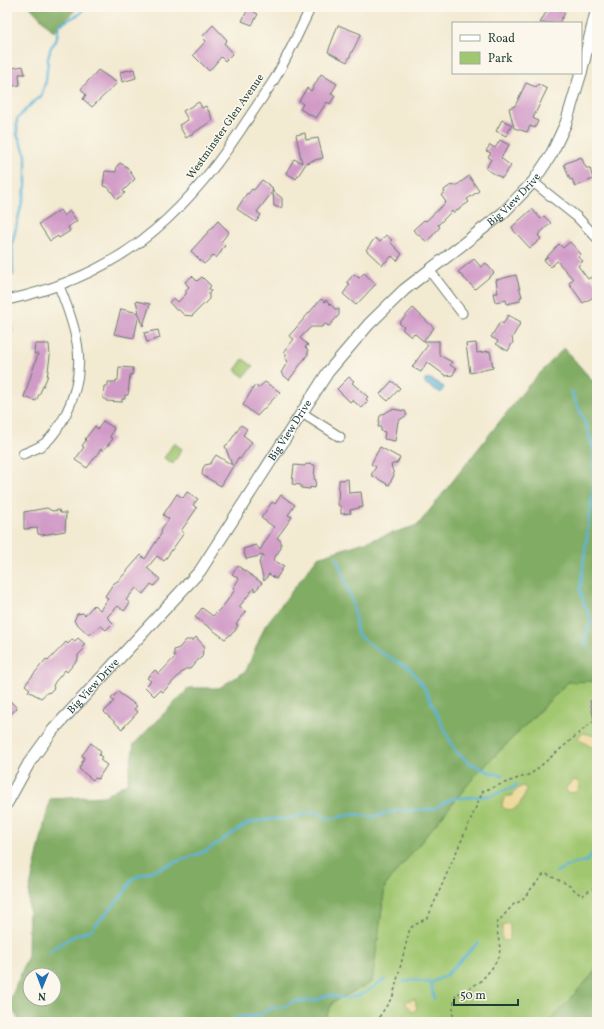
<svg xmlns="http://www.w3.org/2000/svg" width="604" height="1029" viewBox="0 0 604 1029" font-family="Vollkorn,serif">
<rect width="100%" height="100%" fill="#fbf7ec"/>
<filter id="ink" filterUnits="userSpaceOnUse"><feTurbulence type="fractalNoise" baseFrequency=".025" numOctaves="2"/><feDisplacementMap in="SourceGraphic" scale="8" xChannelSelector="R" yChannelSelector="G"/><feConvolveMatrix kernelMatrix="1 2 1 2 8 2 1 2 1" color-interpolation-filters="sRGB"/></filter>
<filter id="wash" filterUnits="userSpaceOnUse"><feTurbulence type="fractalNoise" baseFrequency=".012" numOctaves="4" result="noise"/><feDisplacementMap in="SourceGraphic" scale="16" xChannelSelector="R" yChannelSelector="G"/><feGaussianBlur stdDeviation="0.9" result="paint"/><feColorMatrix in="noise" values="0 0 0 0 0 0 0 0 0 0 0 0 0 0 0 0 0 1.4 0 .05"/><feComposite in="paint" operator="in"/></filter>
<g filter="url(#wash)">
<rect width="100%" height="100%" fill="#f3ead2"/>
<path fill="#a2c771" stroke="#608252" d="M243 359 253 366 244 377 235 370Z
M174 443 182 449 173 464 164 458Z
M597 681V966L592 975 549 1022H331L325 1018 333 1002 372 982 385 886 474 777 568 682Z"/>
<path fill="#81ac63" stroke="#50744c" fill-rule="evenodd" d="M30 7H78L54 32Z
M564 348 597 386V681L568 682 474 777 385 886 372 982 333 1002 325 1018 331 1022H20L9 1003 28 956 29 892 50 799 104 796 127 783 134 744 189 688H219L246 671 265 626 318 557 418 525 527 387ZM30 975H54V999H30Z
M597 966V1022H549L592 975Z"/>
<path fill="#eeda9e" stroke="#868c69" d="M583 733 595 736 596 739 593 748 578 739 579 736Z
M573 780 578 781 579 787 577 792 567 793 566 788Z
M522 786 527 789 520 804 513 810 505 809 502 806 503 800 507 796H512L513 793Z
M508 923 510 924V938L507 941 502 940V926Z
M415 999 417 1009 412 1012 406 1004V1001Z"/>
<path fill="#5bb4d8" stroke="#3d7886" d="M426 379H431L444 387 441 393 424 383Z"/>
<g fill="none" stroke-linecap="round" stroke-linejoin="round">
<path stroke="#5bb4d8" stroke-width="2.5" d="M13 275 12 244 26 186V155L17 134V119L29 106 41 96 46 81 48 58 51 47 56 41 59 25 81 13 84 7
M7 340 12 329
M571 391 587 427 594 452 593 489 580 590 584 603 591 620 584 641 588 648
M337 558 353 604 357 634 380 652 410 669 424 687 455 751 468 762 491 773 503 775
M556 872 572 864 587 861 597 847
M49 951 74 936 91 930 122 896 133 878 206 851 248 823 270 819H287L315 811 329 819 355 814 371 817 396 811 434 809 451 799 493 795 517 786 516 784
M404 982 414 980 431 983 445 976 478 943
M431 983 434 999
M229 1022 239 1017 260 1015 271 1008 284 1007 295 1001H314L328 995 346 999 365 993 385 979"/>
</g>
<g id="blocks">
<path fill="#d19bc8" d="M549 7H554L565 13 559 23H540Z
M248 9 258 14 252 25 242 21Z
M213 25 227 40 224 43 233 53 225 61 221 57 209 71 193 55 206 41 202 37Z
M338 25 361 34 347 62 328 52Z
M23 66 25 74H19L20 85 7 87V69Z
M134 69 136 78 122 82 120 72Z
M98 70 117 83 92 107 83 99 86 95 81 89Z
M321 74 337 84 331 94 335 96 330 104 327 102 316 118 300 109 303 104 299 101 307 88 311 91Z
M526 83 536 87 538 84 547 89 533 118 538 121 535 128 530 126 527 132 514 128 509 108 515 106Z
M199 102 202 108 206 106 213 120 186 138 179 125 188 120 183 111Z
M502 120 512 125 506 136 496 131Z
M305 133 306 140 318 138 323 158 311 161 309 164 307 162 296 179 286 173 294 159 302 163 296 135Z
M500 140 509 145 501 158 511 166 502 178 486 169 491 159 488 157 491 153 486 151 490 145 495 148Z
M581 157 586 168H590L593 179 575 187 572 179 570 180 564 164Z
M120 163 127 167 135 179 123 191 125 193 117 199 108 187 103 186 105 171 116 172 117 166Z
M469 176 479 191 467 199 469 202 453 213 452 211 438 225 440 227 427 242 413 230 424 220 426 221 446 202 441 195 445 192 444 190 451 185 452 186 457 185Z
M262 180 273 188 271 190 273 191 257 212 261 215 256 222 237 209 247 193 248 194 252 189 254 190Z
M273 191 282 198V207L280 208 274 206Z
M532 209 541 219 544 216 551 223 538 235 541 239 530 248 514 231 512 227Z
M60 210 64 216 70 211 77 221 68 227 70 231 59 238 58 236 50 241 39 224Z
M218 221 229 232 221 242 225 246 221 250 222 251 216 258 214 255 204 264 191 251Z
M386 235 392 240 390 242 402 254 397 261 392 256 382 265 366 250 375 238 380 242Z
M570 242 581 254 578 257 583 261 578 266 588 279 591 277 597 285V295L583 303 569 283 573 279 557 261 551 267 544 260 559 244 563 248Z
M474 259 481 267 486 263 494 273 475 289 458 272Z
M364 273 376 284 356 305 343 294 350 284 347 282 354 274 359 278Z
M516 275 522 297H520V301L507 304 506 300 495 302 493 293H498L496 280Z
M192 276 197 281 202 277 211 286 209 288 211 291 209 293V299L192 316 184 315 178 309 177 311 169 302 174 298 178 302 186 294V290L189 287 185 282Z
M321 299 325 302 326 300 335 309H339V315L329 326 325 324 322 327H311L300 338 308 345 305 347 308 350V354L289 380 281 373 288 361 284 358 287 355 284 352 294 339 289 336Z
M136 301 150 304 143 326 139 314 134 338 114 334 121 309 139 313Z
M413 308 434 328 423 341H439V355L452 362 450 365 456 369 453 375 446 376 427 362 421 372 412 367 428 345 414 333 411 337 402 329 404 327 399 323Z
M508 315 521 322 512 338 513 342 508 351 496 344 498 341 491 337 500 322 503 324Z
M158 330 160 338 147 342 144 333Z
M476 343 477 353 490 351 493 368 470 373 466 344Z
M35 344H49L50 356 47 378 36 401 24 397 38 354H34Z
M119 367 133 368 132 375H130L128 395H125V399H122V402L106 401V399H103L104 386H108V382H116V380H118Z
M349 377 354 381 352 383 368 397 366 399 368 401 362 408 352 400 350 402 337 389Z
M392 381 400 388 388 401 380 394Z
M265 382 280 392 257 416 243 405 255 385 258 388Z
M392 409 405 411 407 415 398 421 395 441 384 439 385 432 381 431V427H378L380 416Z
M103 421 114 428 110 437 113 439 103 451 101 449 87 468 75 460 84 447 82 446 86 440 85 439 92 430 95 426 98 429Z
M241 425 247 429 243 435 252 442 240 459 238 458 221 486 202 475 203 468 205 465 210 464 216 455 232 465 225 446 229 443Z
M380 447 400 458 397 463 391 465 394 475 389 485 371 475 376 467 371 464Z
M306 464 315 465 314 479 316 480 315 488 310 487V489L301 488V485L292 484 294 465 305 466Z
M348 479 349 493 361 492 363 507 350 510 351 513 341 514V507L338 505 339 480Z
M187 492 198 499 193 505 197 508 181 531 184 533 164 561 157 556 147 568 160 579 154 586 151 584 143 594 136 588 126 600 130 603 124 611 118 606 107 617 113 623 106 630 101 626 89 635 74 621 77 614 83 613 85 615 94 605 100 610 108 599 105 596 113 584 119 580 141 555 145 559 161 534 162 528 169 519 163 515 177 494 183 498Z
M281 495 295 505 288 515 292 517 277 538 281 541V548L273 560 284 566 276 579 269 574 264 581 259 562 264 555 246 559 243 549 256 545 260 550 274 527 261 518 272 502 275 504Z
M47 508 52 511 59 510 60 513H66L65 531 42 535 38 534 37 528 24 529V512Z
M238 566 262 583 255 591 254 588 239 607 246 612 236 624 238 625 235 631 225 639 195 617 202 608 213 616 224 605 235 590 233 588 239 579 232 574Z
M196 637 205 647 203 650 202 657 198 660 190 669H185L163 692 160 690 154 696 145 687 151 681 147 678 155 670 159 674 175 657 174 655V650L179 648 186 640H193Z
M78 638 85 644 82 647 84 649 78 655V659L67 672 65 670 55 682 53 686 54 688 49 693 48 692 41 698 28 691 30 689 25 685 46 659 48 661 66 642 68 644 72 639 75 641Z
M118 692 137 706 134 709 138 712 122 729 104 712 114 701 111 699Z
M7 698 17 708 7 718Z
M597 699V720H594L590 701Z
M91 743 101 752 99 755 102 757 100 760 107 765 98 779 95 778 93 780 79 769 84 758 82 755Z"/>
</g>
</g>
<g filter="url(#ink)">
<use href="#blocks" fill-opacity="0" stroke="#697a6b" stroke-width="1"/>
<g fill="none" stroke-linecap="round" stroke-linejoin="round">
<defs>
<path id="minor" d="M533 182 577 217 597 238
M429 270 462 313
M7 300C115 277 180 221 240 131 251 114 263 97 274 80 288 57 299 31 311 7
M302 413 340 437
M23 454C30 451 39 448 45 443 54 436 59 426 65 416 89 368 78 333 59 286"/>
<g id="tertiary">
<path d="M581 73 597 8"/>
<path id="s1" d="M7 803 29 763 53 730 200 571 328 372 369 324 404 290 503 213 533 182 551 155 566 123 581 73"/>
</g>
</defs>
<use href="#minor" stroke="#697a6b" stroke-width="11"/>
<use href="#tertiary" stroke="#697a6b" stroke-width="13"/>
<path stroke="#697a6b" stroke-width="1.5" stroke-dasharray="3 3" stroke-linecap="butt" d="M376 1022 393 996 410 928 428 917 483 791 510 781 531 774 597 718
M453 1022V1006L456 995 480 982 492 968 499 957 500 948 496 924 514 904 521 901 543 875 546 874 567 884 582 896 591 889 597 887"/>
<use href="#minor" stroke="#fff" stroke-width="9"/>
<use href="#tertiary" stroke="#fff" stroke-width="11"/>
</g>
</g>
<g text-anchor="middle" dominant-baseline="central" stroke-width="3.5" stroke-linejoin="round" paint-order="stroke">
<g font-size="11" fill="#1f3d34" stroke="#fbf7ec">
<text transform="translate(226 127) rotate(-55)">Westminster Glen Avenue</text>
<text stroke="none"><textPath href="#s1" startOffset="794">Big View Drive</textPath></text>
<text stroke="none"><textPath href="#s1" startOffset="470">Big View Drive</textPath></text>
<text stroke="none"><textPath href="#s1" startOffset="146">Big View Drive</textPath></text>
</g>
</g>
<rect width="604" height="1029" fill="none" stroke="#fbf7ec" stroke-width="24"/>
<rect x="452" y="22" width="130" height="52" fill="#fbf7ec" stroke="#a3ada2"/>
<rect x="460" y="35" width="20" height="6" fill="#ffffff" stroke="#a3ada2"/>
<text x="488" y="42" font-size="12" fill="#1f3d34">Road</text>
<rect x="460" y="52" width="20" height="12" fill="#a2c771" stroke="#a3ada2"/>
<text x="488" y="62" font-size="12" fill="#1f3d34">Park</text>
<g transform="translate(42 987) rotate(181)"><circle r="19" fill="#fbf7ec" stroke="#a3ada2"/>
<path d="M0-3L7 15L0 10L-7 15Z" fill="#1f6fb2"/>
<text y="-6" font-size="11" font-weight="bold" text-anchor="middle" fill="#1f3d34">N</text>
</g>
<path d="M454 999v6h64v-6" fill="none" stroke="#1f3d34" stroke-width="2"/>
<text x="460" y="999" font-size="12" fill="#1f3d34" stroke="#fbf7ec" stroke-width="3" paint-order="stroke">50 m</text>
</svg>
